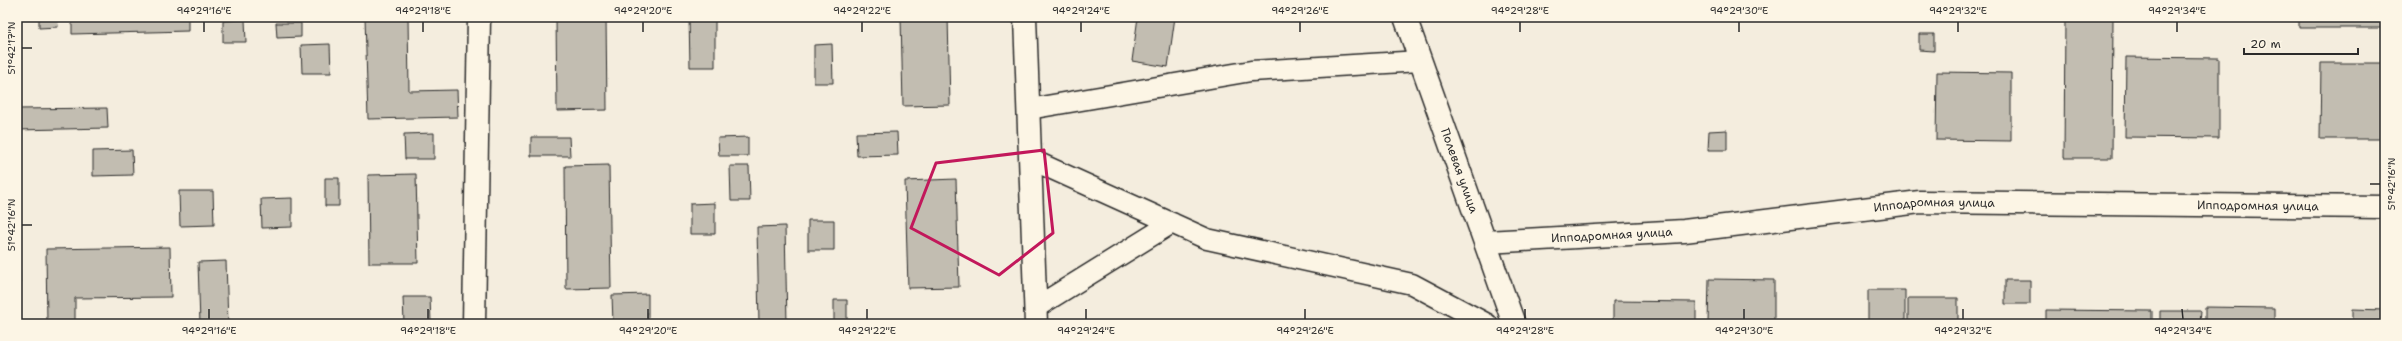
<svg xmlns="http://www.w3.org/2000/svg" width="2402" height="341" viewBox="0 0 2402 341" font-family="'Shantell Sans',sans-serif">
<rect width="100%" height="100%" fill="#f4edde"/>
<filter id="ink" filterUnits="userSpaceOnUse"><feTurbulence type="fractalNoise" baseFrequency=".025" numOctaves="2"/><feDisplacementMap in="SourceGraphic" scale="8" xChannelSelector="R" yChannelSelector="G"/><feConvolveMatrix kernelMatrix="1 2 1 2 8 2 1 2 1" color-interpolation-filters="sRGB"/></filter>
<g filter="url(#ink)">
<path fill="#c2bdb1" stroke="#2b2b2b" d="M39 17H57L58 27 39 28Z
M72 17H188V31L72 34Z
M365 17H408L409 91 457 90 458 117 368 119Z
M556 17H606L607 110 557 111Z
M689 17H715V67H690Z
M901 17H948L950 105 903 106Z
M1138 17H1175L1168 67 1132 61Z
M2065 17H2113L2112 158H2064Z
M2299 17H2382V28H2299Z
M245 20 246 42H223V21Z
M276 23H301V37L277 38Z
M1919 34H1934V51L1919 50Z
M330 44 331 73H302L301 45Z
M832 44 833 83H814V45Z
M2126 57 2219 58V138L2125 137Z
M2321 63H2385V139H2320Z
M1937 72 2011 73V141L1936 140Z
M107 108 108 128 17 130V109Z
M1727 130V150H1708L1709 131Z
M897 132 898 155 857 156 856 133Z
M434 133V159H405L404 134Z
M531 137H569L570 156H531Z
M748 137V156H719L718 138Z
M132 150 133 175 93 176V151Z
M609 165 611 288 566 289 565 166Z
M730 166H749L750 201H731Z
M416 174 418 263H369L368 175Z
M325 178H339V206H325Z
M956 179 959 287 908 288 905 181Z
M179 191H213L214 225 180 226Z
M292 198V227L262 228 261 199Z
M715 203V234H690V204Z
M808 220H834V250H808Z
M785 226 787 324H759L757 227Z
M170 247 171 297 75 298V324H47L46 249Z
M17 252H19L20 285H17Z
M226 261 228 324H200L198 262Z
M1709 279 1774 280V324H1708Z
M2005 280H2030V304H2005Z
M1868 290H1905V324H1868Z
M17 294H18L19 322H17Z
M648 294V324H613L612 295Z
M403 297H430L431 324H404Z
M1908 298H1958V324H1908Z
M834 300H847V323H834Z
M1613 301 1696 302V324H1613Z
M2205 307 2274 308V324H2205Z
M2353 309 2385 310V324H2353Z
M2046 310 2152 311V324H2046Z
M2160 311H2201L2200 324H2160Z
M2307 320H2314V324H2306Z
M976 323V324H932Z"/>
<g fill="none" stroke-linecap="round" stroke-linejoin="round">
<defs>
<path id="lane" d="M1029 109 1251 71 1420 61
M1030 159 1207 239 1412 284 1487 324
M1035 308 1172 223"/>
<g id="street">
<path d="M1025 17 1036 324"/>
<path id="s1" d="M1486 242 1684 231 1920 202 2385 207"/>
<path d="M474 324 479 17"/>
</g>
<g id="secondary">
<path id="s2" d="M1405 17 1514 324"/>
</g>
</defs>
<use href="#lane" stroke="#2b2b2b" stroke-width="23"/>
<use href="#street" stroke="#2b2b2b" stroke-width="25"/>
<use href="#secondary" stroke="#2b2b2b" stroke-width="25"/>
<use href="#lane" stroke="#fcf5e5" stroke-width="20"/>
<use href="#street" stroke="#fcf5e5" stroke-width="22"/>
<use href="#secondary" stroke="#fcf5e5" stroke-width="22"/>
</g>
</g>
<path fill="none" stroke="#c2185b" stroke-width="3" stroke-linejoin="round" d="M1044 150 1053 233 999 275 911 228 936 163Z"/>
<path fill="none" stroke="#2b2b2b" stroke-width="1.5" d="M204 22V32M423 22V32M643 22V32M862 22V32M1081 22V32M1300 22V32M1520 22V32M1739 22V32M1958 22V32M2177 22V32M22 48H32M2370 184H2380M22 225H32M209 309V319M428 309V319M648 309V319M867 309V319M1086 309V319M1305 309V319M1525 309V319M1744 309V319M1963 309V319M2182 309 2183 319"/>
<g text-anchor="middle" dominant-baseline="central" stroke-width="3" stroke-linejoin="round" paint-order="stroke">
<g font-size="12" fill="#2b2b2b" stroke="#fcf5e5">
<text stroke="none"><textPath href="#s2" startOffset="163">Полевая улица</textPath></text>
<text stroke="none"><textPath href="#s1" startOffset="774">Ипподромная улица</textPath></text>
<text stroke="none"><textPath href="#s1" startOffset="450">Ипподромная улица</textPath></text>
<text stroke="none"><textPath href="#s1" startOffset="126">Ипподромная улица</textPath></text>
</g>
</g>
<rect width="2402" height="341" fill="none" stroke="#fcf5e5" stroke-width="44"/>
<path d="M2244 48v6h114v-6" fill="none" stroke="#2b2b2b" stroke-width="2"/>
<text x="2250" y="48" font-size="12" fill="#2b2b2b" stroke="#fcf5e5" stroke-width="3" paint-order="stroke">20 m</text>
<rect x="22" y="22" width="2358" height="297" fill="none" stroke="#2b2b2b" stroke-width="1.5"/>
<g font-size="10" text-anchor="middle" fill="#2b2b2b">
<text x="204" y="14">94°29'16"E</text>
<text x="423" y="14">94°29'18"E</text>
<text x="643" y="14">94°29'20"E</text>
<text x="862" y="14">94°29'22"E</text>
<text x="1081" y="14">94°29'24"E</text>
<text x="1300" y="14">94°29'26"E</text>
<text x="1520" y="14">94°29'28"E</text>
<text x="1739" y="14">94°29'30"E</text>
<text x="1958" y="14">94°29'32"E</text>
<text x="2177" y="14">94°29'34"E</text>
<text transform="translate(11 48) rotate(-90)" y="4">51°42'17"N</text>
<text transform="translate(2391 184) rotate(-90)" y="4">51°42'16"N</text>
<text transform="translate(11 225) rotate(-90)" y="4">51°42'16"N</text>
<text x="209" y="334">94°29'16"E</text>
<text x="428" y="334">94°29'18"E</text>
<text x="648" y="334">94°29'20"E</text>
<text x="867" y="334">94°29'22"E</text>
<text x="1086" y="334">94°29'24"E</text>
<text x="1305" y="334">94°29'26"E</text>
<text x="1525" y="334">94°29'28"E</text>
<text x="1744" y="334">94°29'30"E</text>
<text x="1963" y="334">94°29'32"E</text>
<text x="2183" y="334">94°29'34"E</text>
</g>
</svg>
